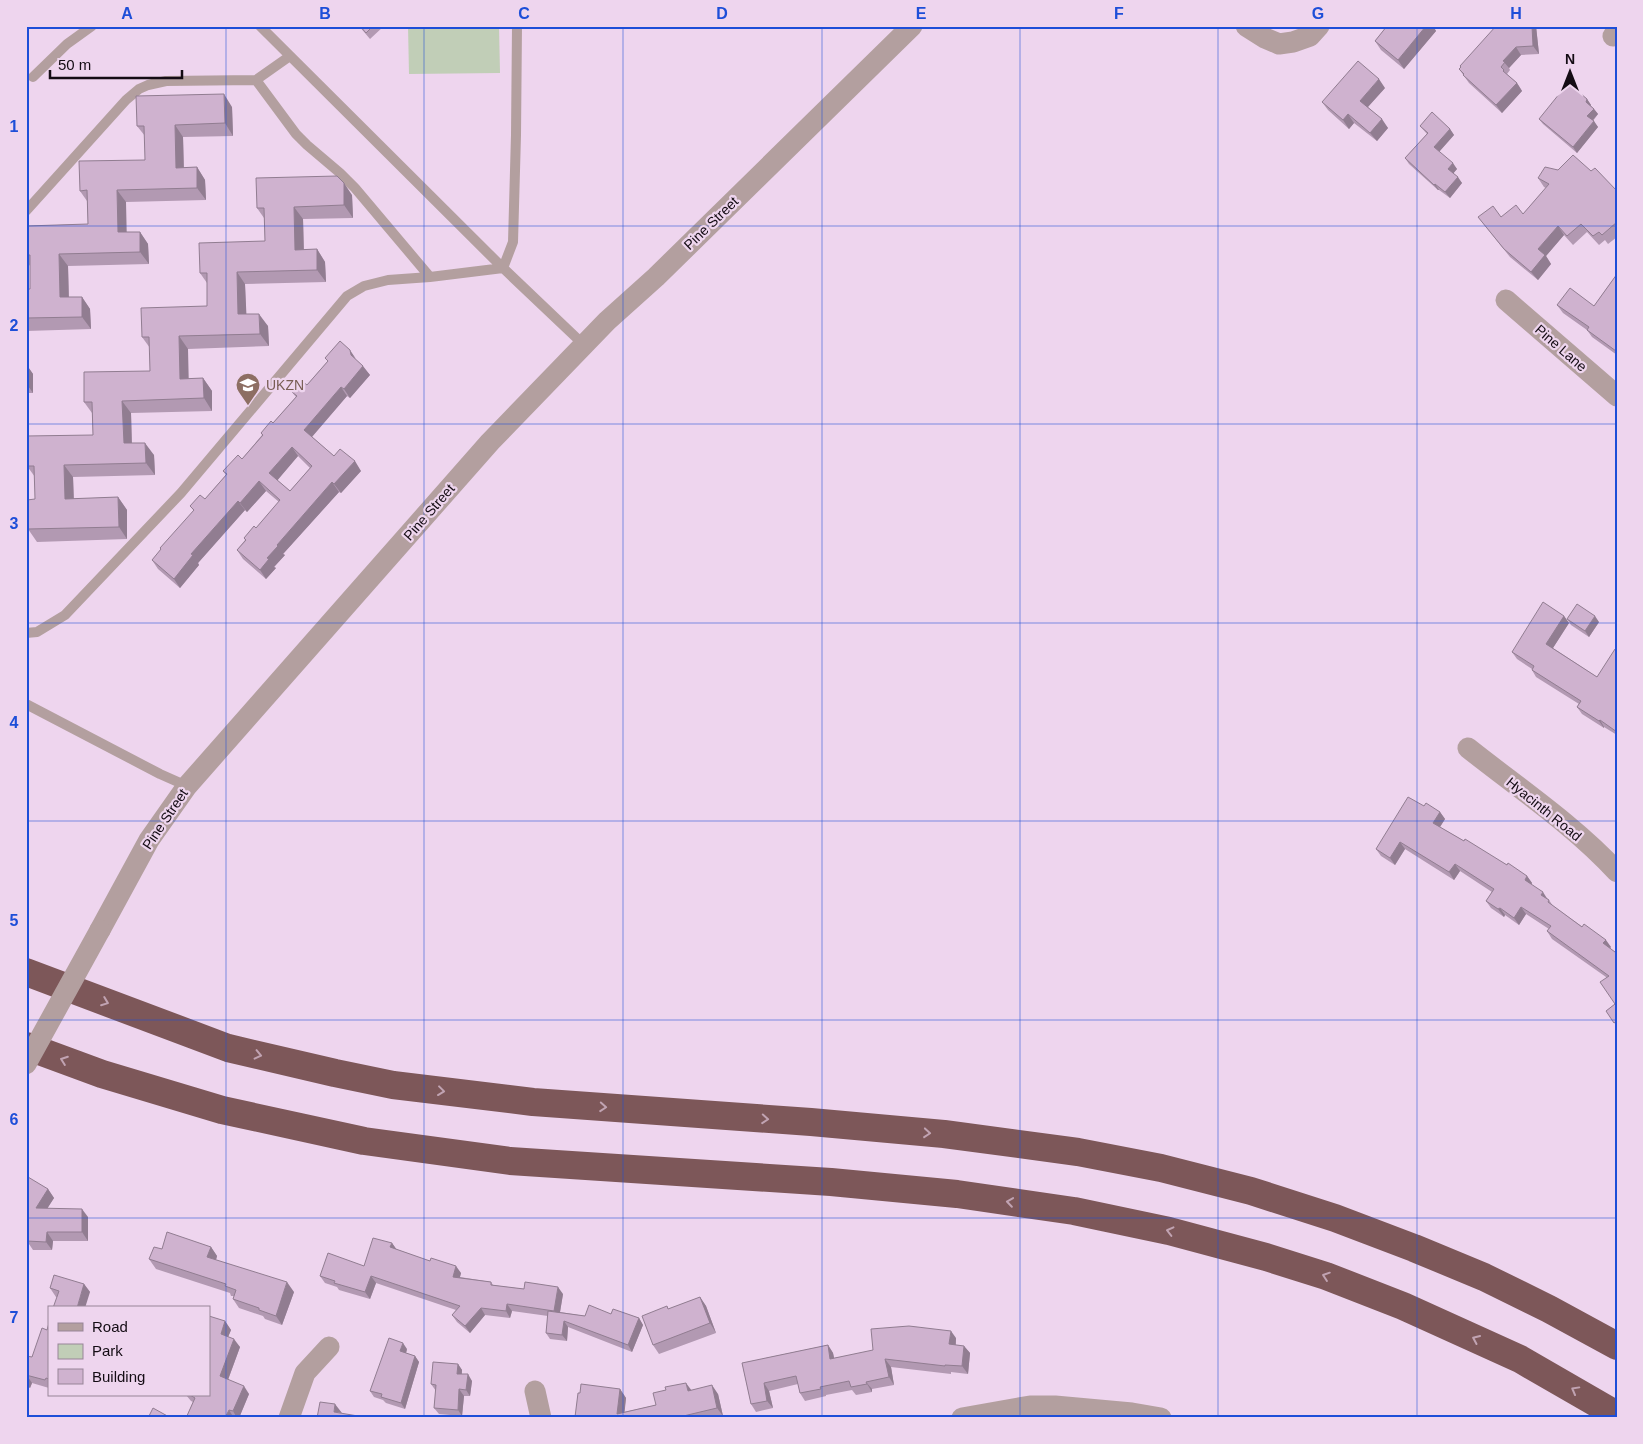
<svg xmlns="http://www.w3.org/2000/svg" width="1643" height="1444" viewBox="0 0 1643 1444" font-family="Arial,sans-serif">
<rect width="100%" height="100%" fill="#eed5ee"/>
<path fill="#c1ceb7" d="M408 26H499L500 73 409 74Z"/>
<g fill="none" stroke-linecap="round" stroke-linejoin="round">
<path stroke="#b39f9f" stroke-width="10" d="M260 26 503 268 584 345
M33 77 67 44 92 26
M256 80 296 134 307 145 340 173 355 188 430 277
M26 211 126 100 139 89 148 85 166 81 256 80 290 56
M26 633 37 632 65 615 181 493 347 296 364 286 388 280 430 277 503 268 513 242 516 135 517 26
M26 704 160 774 187 786"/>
<path stroke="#b39f9f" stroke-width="21" d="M1246 26 1265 38 1279 44 1293 42 1310 36 1319 26
M1613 36 1617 31
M1506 300 1617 396
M1468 748C1517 787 1575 826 1617 872
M100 930 149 840 187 786 490 442 607 321 656 277 912 26
M535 1391 541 1418
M289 1418 305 1373 329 1347
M962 1418 1030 1406H1055L1132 1413 1161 1418"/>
<path stroke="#7d5759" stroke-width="28" d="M26 972 228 1048 335 1073 393 1085 533 1102 811 1122 944 1134 1078 1152 1161 1168 1251 1191 1335 1218 1414 1248 1484 1277 1549 1309 1617 1346
M26 1046 102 1074 222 1110 364 1141 510 1161 831 1182 957 1194 1074 1211 1169 1231 1266 1257 1326 1276 1403 1306 1520 1359 1617 1415"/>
<path stroke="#b39f9f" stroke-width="21" d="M26 1064 100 930"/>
</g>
<path fill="#b299b2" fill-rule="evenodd" d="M359 26H384L370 39Z
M1387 26H1433L1436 31 1404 69 1381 50 1375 41Z
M1536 26 1539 54 1521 55 1509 68 1510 70 1507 74 1517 83 1522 91 1502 113 1469 83 1459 69Z
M1385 88 1368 107 1388 128 1377 141 1354 123 1349 129 1328 110 1322 102Z
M1587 99 1591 105V106L1594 109 1598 114 1593 121 1598 127 1577 153 1543 124 1539 119Z
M232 107 233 136 183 137 184 168 197 167 205 180 206 200 126 202V232H140L148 244 149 264 68 266 69 297H82L90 309 91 329 26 331V289H30V266L26 260V226L88 224 87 201 80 191 145 160V136L137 126Z
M1420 126 1450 129 1454 135 1439 152 1457 169 1453 173 1462 183 1450 198 1439 190H1438L1409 164 1405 158 1427 134Z
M1558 170 1591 171 1617 191V237L1608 244 1605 240 1599 245 1587 232 1573 245 1564 235 1546 256 1551 264 1538 280 1510 257 1478 217H1501L1523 214 1546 188 1544 187 1538 178Z
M352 195 353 218 303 219 304 250 317 249 325 262 326 282 245 284 246 314 268 326 269 346 188 349V379L203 378 212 391V411L131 413 132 443 154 455 155 475 73 477 74 499 118 497 127 510V539L37 542 28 529 35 499V477L27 466 93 435 92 413 84 402 150 371V348L142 337 207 306V283L200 273 265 241 264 218 257 208Z
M1617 274V355L1592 337 1587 330 1563 313 1557 305 1594 306Z
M325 358 356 360 370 375 350 398 347 396 312 437 334 456 361 471 341 493 339 492 283 554 285 555 274 567 276 568 266 579 243 559 237 550 245 540 244 538 256 528 279 502 266 491 247 512 245 510 198 563 199 565 180 588 158 569 152 560 194 511 190 506 205 499 226 475 223 471 242 459 262 435 261 433 273 423 296 397 292 392 307 385 328 361ZM298 456 310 468 290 491 277 480Z
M26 364 33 374V393H26Z
M1564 616 1569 623 1553 648 1597 677 1617 649V735L1604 727V728L1582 714 1577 707 1579 704 1536 677 1532 670V669L1517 659 1512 652Z
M1567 619 1599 622 1589 637 1571 625Z
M1424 806 1440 812 1445 819 1440 827 1464 841 1527 876 1532 883 1531 885 1549 900 1553 906 1611 947 1610 948 1617 954V1026L1606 1011 1615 1004 1606 977 1552 939 1547 931 1549 929 1526 914 1519 925 1505 915 1504 917 1491 908 1486 901 1492 892 1460 871 1454 880 1405 849 1395 865 1381 856 1376 849Z
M48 1189 54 1198 47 1208 88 1217V1241H53L52 1250H33L27 1241 28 1202H26V1197Z
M392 1243 396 1249 461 1273 460 1277 491 1282 493 1285 563 1294 560 1312 585 1316 611 1314 639 1318 643 1325 632 1352 568 1327 567 1341 550 1339 546 1333 548 1316 512 1311 510 1318 485 1315 470 1333 457 1322 452 1315 456 1310 376 1283 370 1299 339 1290 337 1287 325 1283 320 1276 364 1266Z
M211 1247 217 1256 216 1260 294 1292 282 1325 265 1319 263 1316 239 1308 233 1299 234 1296H231L230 1293 156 1269 149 1259 162 1249Z
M84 1284 90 1292 57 1297H56L50 1288Z
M700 1297 706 1306 716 1333 659 1354 653 1345 669 1309Z
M225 1321 231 1330 228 1337 240 1347 228 1380 249 1394 239 1418H186L193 1402 191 1401 186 1395H209Z
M49 1323V1388L32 1383 30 1388 26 1386V1356L32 1357 47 1330Z
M956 1338V1345L964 1346 970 1353 968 1374 951 1372V1374L891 1367 894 1385 872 1389V1392L856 1395 852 1390 826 1395V1396L805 1401 800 1393 798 1384 769 1391 773 1408 756 1412 751 1404 742 1363 828 1345 833 1353 834 1358Z
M407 1349 406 1353 415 1356 419 1362 405 1409 386 1403 383 1400 374 1397 370 1391Z
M458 1364 462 1370V1374L472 1381 470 1396H464L462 1416 439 1414 434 1408 436 1391 431 1384Z
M620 1389 626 1398 624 1412 656 1405 691 1390 718 1394 723 1416 717 1418H575Z"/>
<path fill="#917d91" d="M1426 26H1433L1436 31 1404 69 1398 60Z
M1532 26H1536L1539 54 1533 46Z
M1516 47 1521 55 1509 68 1503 61Z
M1379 79 1385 88 1366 109 1360 101Z
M1517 83 1522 91 1502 113 1496 105Z
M224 94 232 107 233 136 225 123Z
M1587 99 1591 105 1590 107 1586 102Z
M1594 109 1598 114 1591 122 1587 116Z
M1348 114 1354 123 1349 129 1343 120Z
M1382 119 1388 128 1377 141 1370 133Z
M1594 121 1598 127 1577 153 1573 147Z
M175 125 183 137 184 180 176 168Z
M1450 129 1454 135 1438 153 1434 147Z
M1453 163 1457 169 1452 175 1448 169Z
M197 167 205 180 206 200 197 188Z
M1458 177 1462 183 1450 198 1445 192Z
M344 183 352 195 353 218 344 205Z
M1435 184 1439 190H1438L1434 185Z
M117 190 126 202 127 245 118 232Z
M294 207 303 219 304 262 295 250Z
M1558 226 1564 235 1546 256 1551 264 1538 280 1531 272 1538 249Z
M140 232 148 244 149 264 140 252Z
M317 249 325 262 326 282 317 270Z
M59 254 68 266 69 310 60 297Z
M237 272 245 284 247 327 238 314Z
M82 297 90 309 91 329 82 317Z
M259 314 268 326 269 346 260 334Z
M179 336 188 349 189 391 180 379Z
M350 350 356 359 351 355Z
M26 364 33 374V393L26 383Z
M363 366 370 375 350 398 344 389Z
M203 378 212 391V411L204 398Z
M341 387 347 396 310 439 304 430Z
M122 401 131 413 132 455 124 443Z
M145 443 154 455 155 475 146 463Z
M292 447 298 456 276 482 269 473Z
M355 461 361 471 341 493 334 484Z
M64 465 73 477 74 511 65 499Z
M259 481 266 491 247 512 240 503Z
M332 482 339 492 283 554 285 555 274 567 276 568 266 579 260 570 267 558 277 545Z
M118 497 127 510V539L119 527Z
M238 501 245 510 198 563 199 565 180 588 174 579 191 554Z
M1564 616 1569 623 1551 651 1546 644Z
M1595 616 1599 622 1589 637 1585 631Z
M1600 720 1604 727V728L1599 721Z
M1440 812 1445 819 1438 830 1433 823Z
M1400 842 1405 849 1395 865 1390 858Z
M1455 864 1460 871 1454 880 1449 872Z
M1527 876 1532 883 1530 887 1525 880Z
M1543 892 1548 900 1541 895Z
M1521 907 1526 914 1519 925 1514 918Z
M1500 908 1505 915 1504 917 1498 909Z
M1606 940 1611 947 1608 950 1603 943Z
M48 1189 54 1198 42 1217 36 1208Z
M82 1209 88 1217V1241L82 1232Z
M47 1232 53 1241 52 1250 46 1242Z
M392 1243 397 1250 390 1247Z
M211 1247 217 1256 214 1267 207 1257Z
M456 1266 461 1273 458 1284 453 1277Z
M371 1276 376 1283 370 1299 365 1292Z
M287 1282 294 1292 282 1325 276 1316Z
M84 1284 90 1292 85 1308H77Z
M558 1287 563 1294 559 1318 554 1311Z
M700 1297 706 1306 716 1333 710 1323Z
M507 1304 512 1311 510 1318 506 1311Z
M481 1308 485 1315 470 1333 465 1326Z
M639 1318 643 1325 632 1352 628 1345Z
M225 1321 231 1330 226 1342 221 1334Z
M564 1321 568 1327 567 1341 562 1335Z
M951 1331 956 1338 955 1352 949 1344Z
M234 1339 240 1347 226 1385 220 1376Z
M403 1343 407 1349 405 1357 400 1351Z
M828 1345 833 1353 836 1367 830 1359Z
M964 1346 970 1353 968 1374 962 1366Z
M415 1356 419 1362 405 1409 401 1403Z
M885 1359 891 1367 894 1385 889 1377Z
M458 1364 462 1370 461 1380 457 1374Z
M26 1374 32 1383 30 1388 26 1383Z
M468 1374 472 1381 470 1396 466 1390Z
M866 1382 872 1389V1392L867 1384Z
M686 1383 692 1391H688Z
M764 1383 769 1391 773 1408 767 1401Z
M712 1385 718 1394 723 1416 717 1408Z
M244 1386 249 1394 239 1418H237L233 1411Z
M459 1389 464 1396 462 1416 458 1410Z
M620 1389 626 1398 624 1418 617 1414Z
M335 1404 342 1413 334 1412Z
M229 1410 234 1418H225Z"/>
<path fill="#cfb2cf" stroke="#917d91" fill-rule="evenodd" d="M360 26H373L366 33Z
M1387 26H1426L1398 60 1375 41Z
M1496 26H1532L1533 46 1516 47 1503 61 1505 62 1501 67 1504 70 1503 71 1517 83 1496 105 1463 75 1464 74 1459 69 1461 67 1460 66Z
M1358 61 1379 79 1360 101 1382 119 1370 133 1348 114 1343 120 1322 102Z
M1568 83 1587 99 1586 102 1594 109 1587 116 1594 121 1573 147 1539 119Z
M224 94 225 123 175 125 176 168 197 167V188L117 190 118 232H140V252L59 254 60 297H82V317L26 318V289H30V255H26V226L88 224 87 190 80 191 79 161 145 160 144 126H137L136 96Z
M1432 112 1450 129 1434 147 1453 163 1448 169 1458 177 1445 192 1435 184 1434 185 1405 158 1428 133 1420 126Z
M1573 155 1591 171 1595 168 1617 191V222L1602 235 1599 232 1593 236 1581 224 1567 236 1558 226 1538 249 1545 255 1531 272 1504 249 1478 217 1493 206 1501 217 1516 205 1523 214 1549 184 1538 178 1545 167 1558 170Z
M337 176 344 183V205L294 207 295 250 317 249V270L237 272 238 314H259L260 334 179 336 180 379 203 378 204 398 122 401 124 443H145L146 463 64 465 65 499 118 497 119 527 28 529 27 500 35 499 34 466H27L26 436 93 435 92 402H84V372L150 371 149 337H142L141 308 207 306V273H200L199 243 265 241 264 208H257L256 178Z
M1617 274V349L1616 351 1587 330 1589 327 1557 305 1570 288 1594 306Z
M340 341 350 350 351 355 363 366 344 389 341 387 304 430 334 456 340 449 355 461 334 484 332 482 277 545 278 546 267 558 269 559 260 570 237 550 246 540 244 538 254 526 256 528 280 500 259 481 240 503 238 501 191 554 193 555 174 579 152 560 161 549 160 548 194 510 190 506 200 495 205 499 227 474 223 471 238 455 242 459 263 435 261 433 271 421 273 423 297 396 292 392 302 381 307 385 328 361 325 358ZM292 447 312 466 290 491 269 473Z
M1543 602 1564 616 1546 644 1597 677 1615 649H1617V732L1600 720 1599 721 1577 707 1581 701 1532 670 1534 666 1512 652Z
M1577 604 1595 616 1585 631 1567 619Z
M1408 797 1424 806 1426 803 1440 812 1433 823 1464 841 1465 839 1507 865 1508 863 1527 876 1525 880 1543 892 1541 895 1549 900 1548 902 1582 927 1584 924 1606 940 1603 943 1615 952 1617 954V1021L1614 1023 1606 1011 1615 1004 1600 982 1609 976 1547 931 1551 926 1521 907 1514 918 1500 908 1498 909 1486 901 1494 889 1455 864 1449 872 1400 842 1390 858 1376 849Z
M28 1177 48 1189 36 1208 82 1209V1232H47L46 1242 27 1241 28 1198 26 1197V1181Z
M167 1232 211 1247 207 1257 287 1282 276 1316 259 1310V1308L233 1299 236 1290 225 1286 226 1284 149 1259 154 1247 162 1249Z
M373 1238 392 1243 390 1247 430 1261 431 1258 456 1266 453 1277 491 1282V1285L524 1289 525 1282 558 1287 554 1311 507 1304 506 1311 481 1308 465 1326 452 1315 460 1306 371 1276 365 1292 334 1283 335 1281 320 1276 328 1253 364 1266Z
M54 1275 84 1284 77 1308H53L59 1291 50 1288Z
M700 1297 710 1323 653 1345 642 1316 667 1306 668 1309Z
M589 1305 611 1314 613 1309 639 1318 628 1345 564 1321 562 1335 546 1333 548 1311 585 1316Z
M209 1316 225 1321 221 1334 234 1339 220 1376 244 1386 233 1411 229 1410 225 1418H186L195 1398 190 1395H209Z
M49 1323V1379L46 1378 45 1380 26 1375V1356L32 1357 42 1328 47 1330Z
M909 1326 951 1331 949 1344 964 1346 962 1366 945 1365V1366L885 1359 889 1377 866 1382 867 1384 851 1387 849 1381 820 1387 821 1389 800 1393 796 1376 764 1383 767 1401 751 1404 742 1363 828 1345 830 1359 873 1350 871 1329Z
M389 1338 403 1343 400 1351 415 1356 401 1403 381 1397 382 1394 370 1391Z
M433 1362 458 1364 457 1374H468L466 1390 459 1389 458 1410 434 1408 436 1385 431 1384Z
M686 1383 688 1391 712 1385 717 1408 675 1418 575 1417 578 1393H580L581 1384 620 1389 617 1414 656 1405 653 1393 666 1390 665 1387Z
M320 1402 335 1404 334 1412 370 1418H317Z
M153 1408 171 1418H148Z"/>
<defs><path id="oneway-chevron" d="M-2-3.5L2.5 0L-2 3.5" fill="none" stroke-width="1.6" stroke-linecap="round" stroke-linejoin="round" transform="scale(1.25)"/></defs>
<g stroke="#c1a3b2">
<use href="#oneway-chevron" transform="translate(105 1002) rotate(21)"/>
<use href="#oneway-chevron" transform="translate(258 1055) rotate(13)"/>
<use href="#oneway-chevron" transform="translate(64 1060) rotate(-160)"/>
<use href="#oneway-chevron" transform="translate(441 1091) rotate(7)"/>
<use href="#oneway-chevron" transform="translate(603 1107) rotate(4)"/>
<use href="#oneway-chevron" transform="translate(765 1119) rotate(4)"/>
<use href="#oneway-chevron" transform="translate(927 1133) rotate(5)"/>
<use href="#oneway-chevron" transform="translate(1010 1202) rotate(-172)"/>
<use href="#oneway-chevron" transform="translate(1170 1231) rotate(-166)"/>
<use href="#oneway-chevron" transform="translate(1326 1276) rotate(-161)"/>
<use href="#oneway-chevron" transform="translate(1476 1339) rotate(-156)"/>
<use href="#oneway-chevron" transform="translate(1575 1390) rotate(-151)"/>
</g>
<path fill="none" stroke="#1d4ed8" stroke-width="1" stroke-opacity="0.55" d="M226 26V1418M424 26V1418M623 26V1418M822 26V1418M1020 26V1418M1218 26V1418M1417 26V1418M26 226H1617M26 424H1617M26 623H1617M26 821H1617M26 1020H1617M26 1218H1617"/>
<defs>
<symbol id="university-pin" viewBox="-11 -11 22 30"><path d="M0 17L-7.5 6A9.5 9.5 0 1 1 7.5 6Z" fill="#8d6e63" stroke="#eed5ee"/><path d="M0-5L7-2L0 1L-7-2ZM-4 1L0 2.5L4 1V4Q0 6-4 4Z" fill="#fff"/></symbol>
</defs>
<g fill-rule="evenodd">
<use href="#university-pin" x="234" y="371" width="28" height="38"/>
</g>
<g text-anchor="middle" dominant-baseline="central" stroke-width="4.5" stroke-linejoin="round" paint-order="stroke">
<g font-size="14" fill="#140c14" stroke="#eed5ee">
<text transform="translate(711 223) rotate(-44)">Pine Street</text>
<text transform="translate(1561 348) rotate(41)">Pine Lane</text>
<text transform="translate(429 512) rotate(-49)">Pine Street</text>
<text transform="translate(1544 809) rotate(39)">Hyacinth Road</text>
<text transform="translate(165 819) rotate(-56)">Pine Street</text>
</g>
<g font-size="14" fill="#785e54" stroke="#eed5ee" text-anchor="start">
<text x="266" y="385">UKZN</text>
</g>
</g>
<rect width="1643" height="1444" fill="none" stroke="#eed5ee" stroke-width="55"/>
<rect x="48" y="1306" width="162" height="90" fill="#eed5ee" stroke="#978597"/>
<rect x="58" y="1323" width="25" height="8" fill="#b39f9f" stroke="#978597"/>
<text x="92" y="1332" font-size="15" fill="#140c14">Road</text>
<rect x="58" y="1344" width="25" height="15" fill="#c1ceb7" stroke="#978597"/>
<text x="92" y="1356" font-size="15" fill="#140c14">Park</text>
<rect x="58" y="1369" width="25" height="15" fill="#cfb2cf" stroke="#978597"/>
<text x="92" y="1382" font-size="15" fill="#140c14">Building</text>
<g transform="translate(1570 72)" stroke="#eed5ee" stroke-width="4" paint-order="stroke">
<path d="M0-4L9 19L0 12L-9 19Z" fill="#140c14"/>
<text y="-8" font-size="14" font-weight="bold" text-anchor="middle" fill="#140c14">N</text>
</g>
<path d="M50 70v8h132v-8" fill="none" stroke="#140c14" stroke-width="2.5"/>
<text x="58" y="70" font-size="15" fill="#140c14" stroke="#eed5ee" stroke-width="4" paint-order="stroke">50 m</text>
<rect x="28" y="28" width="1588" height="1388" fill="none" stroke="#1d4ed8" stroke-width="2"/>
<g font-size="16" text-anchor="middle" font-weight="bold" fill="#1d4ed8">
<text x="127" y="19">A</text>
<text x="325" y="19">B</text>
<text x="524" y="19">C</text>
<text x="722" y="19">D</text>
<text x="921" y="19">E</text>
<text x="1119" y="19">F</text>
<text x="1318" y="19">G</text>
<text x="1516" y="19">H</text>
<text x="14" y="132">1</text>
<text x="14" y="331">2</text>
<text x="14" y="529">3</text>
<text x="14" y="728">4</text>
<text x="14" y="926">5</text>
<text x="14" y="1125">6</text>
<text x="14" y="1323">7</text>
</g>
</svg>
